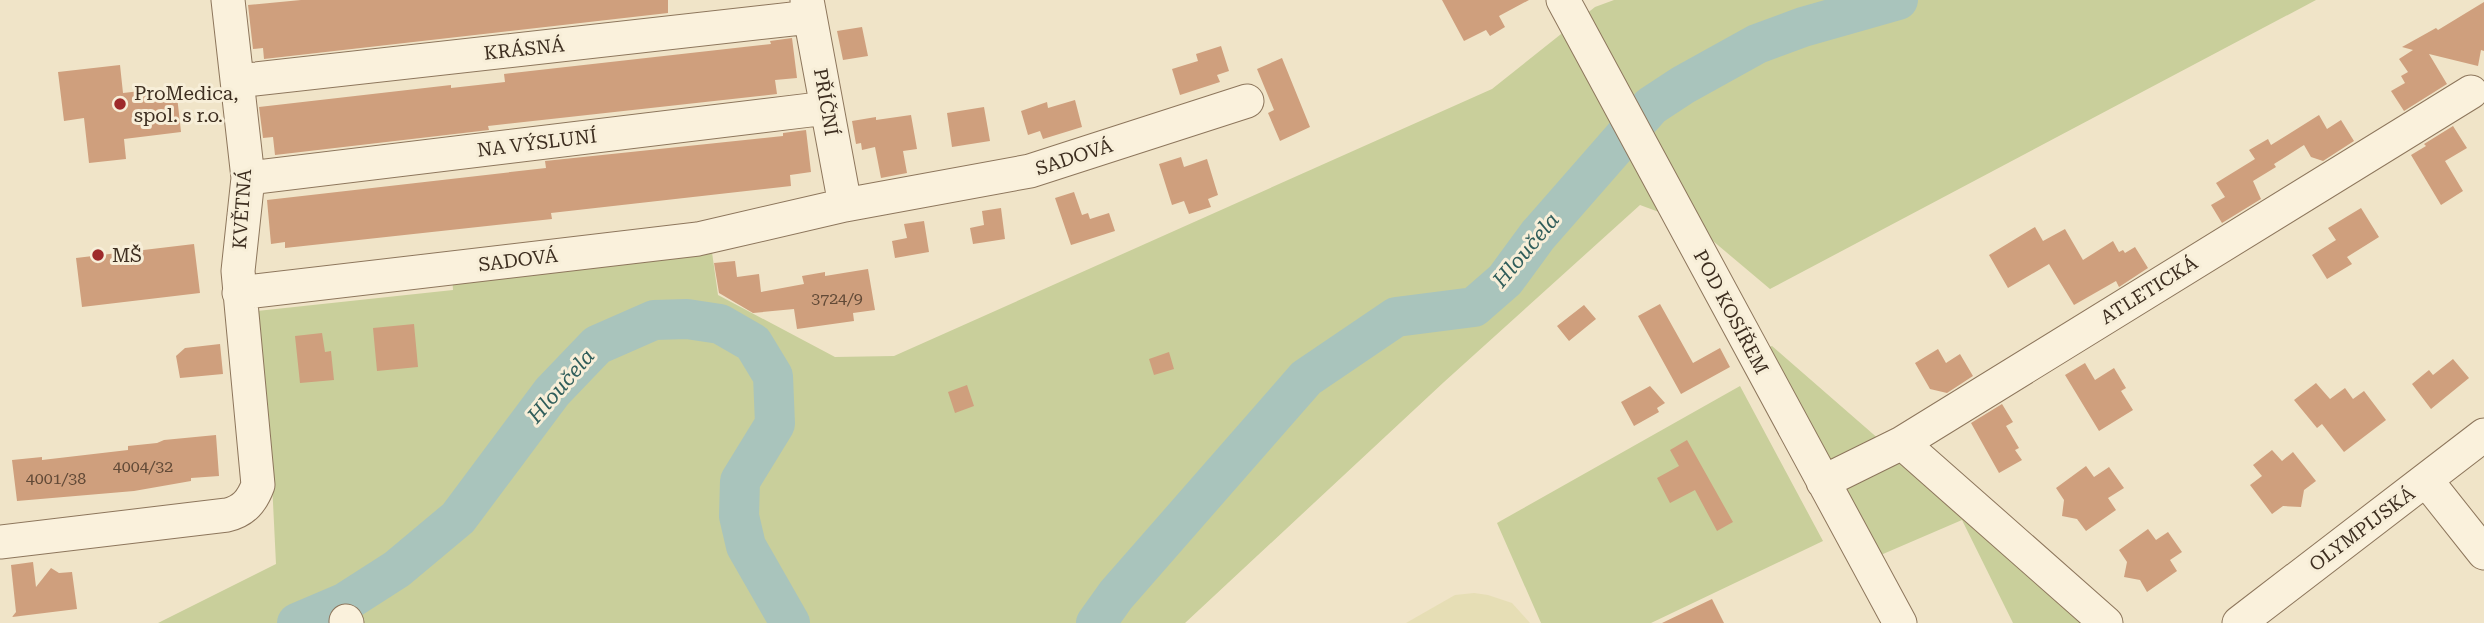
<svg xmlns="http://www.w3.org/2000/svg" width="2484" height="623" viewBox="0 0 2484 623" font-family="'Roboto Serif',serif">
<rect width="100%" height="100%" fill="#f0e4c8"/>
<path fill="#e6deb5" d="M1474 593 1488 595 1512 603 1530 623H1406L1455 595Z"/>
<path fill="#c9cf9b" d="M1614 0H2316L1770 289 1694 225 1640 205 1444 382 1185 623H158L276 564 269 421 257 311 453 290 452 275 711 245 718 295 835 357 894 356 1492 89 1595 7Z
M1772 346 2090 623H2013L1962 520 1876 557 1764 349Z
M1740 386 1823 541 1651 623H1541L1497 523Z"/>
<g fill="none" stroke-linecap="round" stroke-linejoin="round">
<path stroke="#a9c4bc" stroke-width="40" d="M297 623 344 603 397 569 458 518 552 392 597 345 654 320 687 319 720 324 753 343 773 376 775 424 740 481 739 516 746 546 790 623
M1096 623 1116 595 1306 378 1396 317 1474 307 1505 280 1538 235 1651 106 1683 85 1757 44 1803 27 1898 0"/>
</g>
<path fill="#cf9f7d" d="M301 0H668V13L264 59 263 48 253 49 248 5Z
M1442 0H1529L1499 16 1505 27 1490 36 1486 30 1464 41Z
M2484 2V51L2481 50 2478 66 2429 54 2447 84 2404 111 2391 91 2405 83 2401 76 2408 72 2399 59 2413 50 2402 47 2436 28 2438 30Z
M862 27 868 56 843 60 837 31Z
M792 38 797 78 775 80 777 94 488 126 489 130 275 155 273 137 263 138 259 107 451 85V88L505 82 504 74 771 44 770 41Z
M1221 46 1229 71 1217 75 1220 82 1180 95 1172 69 1198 61 1196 54Z
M1282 58 1310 127 1280 141 1268 113 1274 110 1257 69Z
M120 65 123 93 176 87 181 132 124 139 126 159 89 163 84 118 64 121 58 72Z
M1075 100 1082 127 1043 139 1040 131 1028 135 1021 111 1047 102 1048 108Z
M984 107 990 141 952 147 947 113Z
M911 115 917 149 903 151 907 173 881 178 875 147 862 150 861 143 856 144 852 121 876 117V120Z
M2319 115 2327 129 2341 120 2354 141 2323 161 2311 157 2304 145 2274 164 2276 167 2253 181 2261 199 2222 223 2211 205 2225 197 2216 183 2255 159 2249 150 2268 139 2271 145Z
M2453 126 2467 148 2445 161 2463 191 2441 205 2411 155 2426 146 2424 144Z
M806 130 811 172 790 175 791 186 551 213 552 219 285 248V242L271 244 267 200 546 168 545 161 783 136V133Z
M1181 157 1184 167 1207 159 1218 195 1208 199 1211 207 1189 214 1184 201 1172 205 1159 164Z
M1074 192 1082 215 1088 213 1090 219 1109 213 1115 231 1071 245 1055 198Z
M1001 208 1005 239 973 244 970 228 984 225 982 211Z
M2361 208 2379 237 2347 257 2352 264 2327 279 2312 255 2336 240 2328 228Z
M924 221 929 252 895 258 892 241 907 238 904 224Z
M2035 227 2043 241 2065 229 2083 260 2113 241 2119 252 2123 250 2125 253 2135 247 2148 268 2119 287 2116 281 2074 305 2049 264 2008 288 1989 255Z
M194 244 200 293 82 307 76 258Z
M735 261 737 277 759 274 761 292 804 284 802 276 825 272V276L868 269 875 310 853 313 854 321 797 329 794 309 753 313 719 293 714 263Z
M1660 304 1693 363 1720 348 1730 367 1681 394 1638 316Z
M1584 305 1596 319 1569 341 1557 326Z
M414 324 418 367 377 371 373 328Z
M322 333 325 352 331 351 334 380 300 383 295 336Z
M220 344 223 374 180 378 176 356 185 348Z
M1938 349 1946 363 1960 354 1973 376 1947 393 1930 389 1915 363Z
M1169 352 1174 369 1154 375 1149 359Z
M2453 359 2469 378 2431 409 2412 384 2429 370 2433 375Z
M2085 363 2095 380 2114 368 2126 388 2121 391 2133 410 2099 431 2065 375Z
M2316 383 2330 399 2345 388 2353 399 2364 391 2386 420 2344 452 2322 424 2317 428 2294 400Z
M967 385 974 406 955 413 948 392Z
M1650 386 1665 403 1657 408 1659 412 1634 426 1621 402Z
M2002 404 2013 422 2006 426 2019 448 2015 450 2022 460 1999 473 1971 423Z
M216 435 219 476 191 478V481L134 491 17 501 12 460 42 457V460L128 450V446L157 443 164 440Z
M1687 440 1733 522 1717 531 1695 490 1670 503 1657 478 1679 466 1670 450Z
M2272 450 2282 461 2293 452 2316 481 2304 490 2301 507 2283 506 2272 514 2250 485 2262 476 2253 465Z
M2086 466 2094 477 2109 467 2124 488 2108 498 2116 510 2086 531 2077 519 2062 516 2064 500 2056 488Z
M2148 529 2156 540 2168 532 2182 552 2170 560 2177 571 2147 592 2140 580 2124 577 2127 562 2119 550Z
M33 562 36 587 51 568 59 573 72 572 77 609 12 617 16 612 11 565Z
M1712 599 1724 623H1662Z"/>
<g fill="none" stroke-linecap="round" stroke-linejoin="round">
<defs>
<path id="minor" d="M807 0 845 205
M1563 0 1900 623
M238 81 810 17
M248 178 827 108
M239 293 698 239 845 205 1030 171 1247 101
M1902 443 2106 623
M2426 480 2484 553
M1823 482 1902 443 2471 92
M0 542 227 515C244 511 252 501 258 485L238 271 248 178 228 0
M346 621 347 623
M2239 623 2484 435"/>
</defs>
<use href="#minor" stroke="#8d765c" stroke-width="35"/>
<use href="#minor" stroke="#faf1dc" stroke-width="33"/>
</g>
<g fill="#9e2a2b" stroke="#f7eed8" stroke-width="2.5">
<circle cx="120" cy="104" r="7"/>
<circle cx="98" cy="255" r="7"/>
</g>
<g text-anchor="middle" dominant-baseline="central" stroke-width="6" stroke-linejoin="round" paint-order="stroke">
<g font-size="16" fill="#624a37">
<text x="837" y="298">3724/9</text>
<text x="143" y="466">4004/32</text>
<text x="56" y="478">4001/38</text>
</g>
<g font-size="19" fill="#3d2e20" stroke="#f7eed8">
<text transform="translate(524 49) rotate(-6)">KRÁSNÁ</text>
<text transform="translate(826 102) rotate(80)">PŘÍČNÍ</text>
<text transform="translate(537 143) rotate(-7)">NA VÝSLUNÍ</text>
<text transform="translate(1074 157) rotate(-18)">SADOVÁ</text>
<text transform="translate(242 209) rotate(-86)">KVĚTNÁ</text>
<text transform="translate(518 260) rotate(-7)">SADOVÁ</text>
<text transform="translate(2149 290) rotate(-32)">ATLETICKÁ</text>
<text transform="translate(1731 312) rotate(62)">POD KOSÍŘEM</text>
<text transform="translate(2362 529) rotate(-37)">OLYMPIJSKÁ</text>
</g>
<g font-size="19" fill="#3d2e20" stroke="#f7eed8" text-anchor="start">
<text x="134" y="93">ProMedica,<tspan x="134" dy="22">spol. s r.o.</tspan></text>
<text x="112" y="255">MŠ</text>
</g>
<g font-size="21" font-style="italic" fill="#2f5d5a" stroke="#f7eed8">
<text transform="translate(1526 250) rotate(-50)">Hloučela</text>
<text transform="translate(561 386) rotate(-49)">Hloučela</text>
</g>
</g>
</svg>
